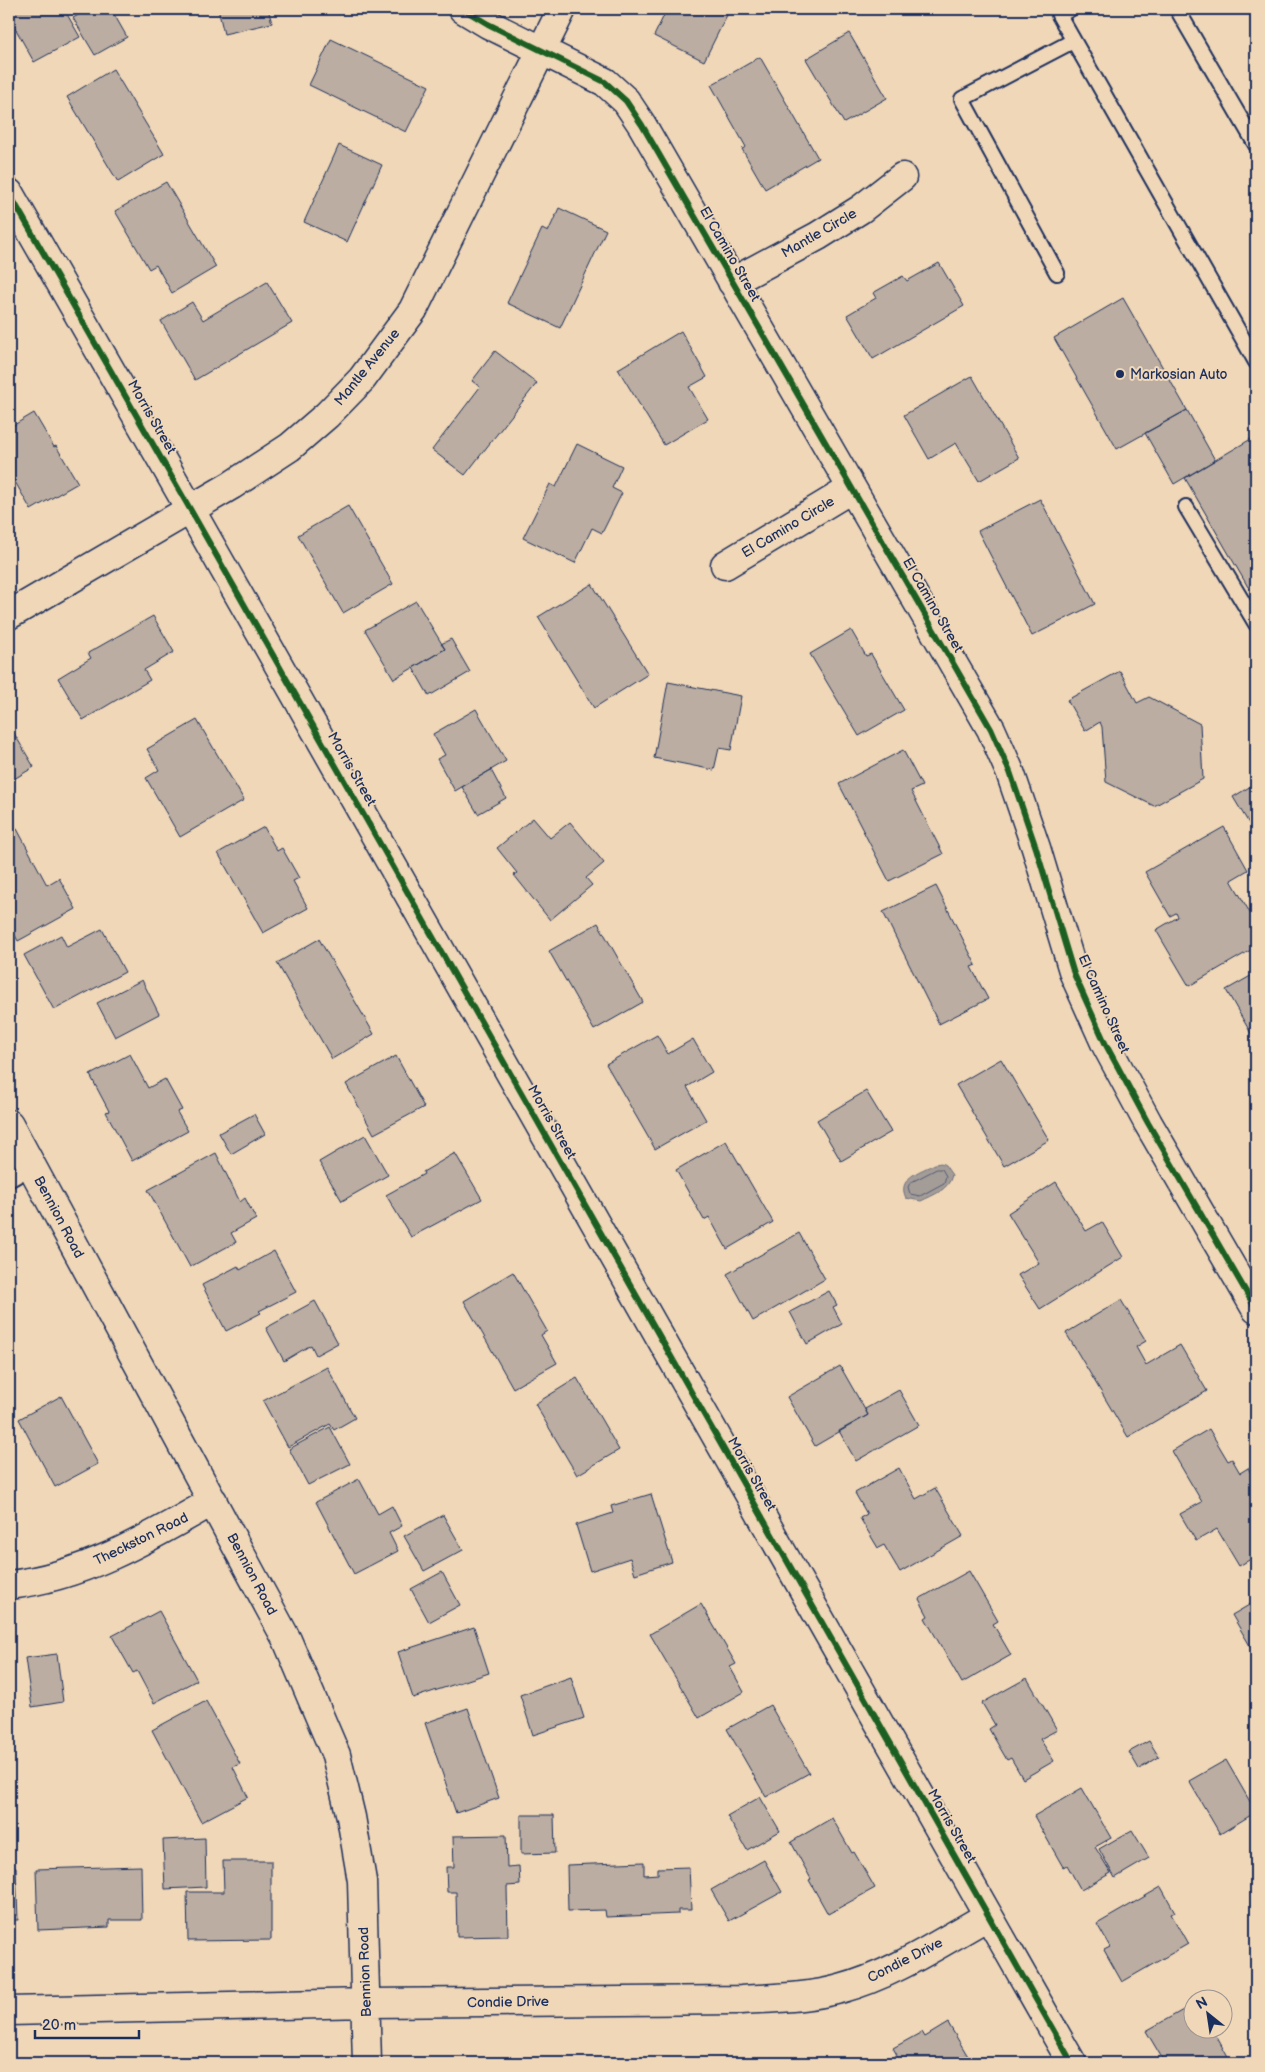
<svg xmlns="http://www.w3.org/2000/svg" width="1265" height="2072" viewBox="0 0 1265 2072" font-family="'Balsamiq Sans',sans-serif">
<rect width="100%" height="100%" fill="#f0d7b7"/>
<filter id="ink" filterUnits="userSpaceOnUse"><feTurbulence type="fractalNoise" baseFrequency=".02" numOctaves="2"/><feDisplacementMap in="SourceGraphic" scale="10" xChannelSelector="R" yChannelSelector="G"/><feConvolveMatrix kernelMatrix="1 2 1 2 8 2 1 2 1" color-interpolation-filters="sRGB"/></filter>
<g filter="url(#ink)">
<path fill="#a49c97" stroke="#6d7080" d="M941 1163 945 1165 952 1175C949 1190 933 1195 921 1201L906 1198C896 1178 921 1171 935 1164Z"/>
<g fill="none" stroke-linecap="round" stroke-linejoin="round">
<path stroke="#525b75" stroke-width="1" d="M937 1169H942L946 1176 944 1183 920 1196 910 1194 908 1187 910 1183Z"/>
</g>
<path fill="#bbada1" stroke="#1b2f5e" d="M9 9H64L80 37 34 62 9 17Z
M89 9H111L127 37 95 55 73 18Z
M218 9H268L272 23 224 34Z
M667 9H730L704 61 654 36Z
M849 33 887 98 844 123 806 59Z
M331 39 429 86 406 132 309 85Z
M760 57 818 158 765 189 742 149 746 147 711 85Z
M113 69 164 154 118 182 67 97Z
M339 145 382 165 347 242 304 222Z
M166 182 216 267 172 293 156 265 149 269 115 211Z
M559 208 606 230 560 328 507 303 542 229 548 232Z
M939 263 964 306 873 359 847 315 876 298 873 293 903 276 907 281Z
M267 282 292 323 195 380 161 321 192 302 203 320Z
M1123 298 1187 410 1117 449 1054 338Z
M681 331 707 377 689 387 708 419 664 445 618 369Z
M495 351 537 383 465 475 432 450 480 387 472 381Z
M972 376 1019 458 979 481 956 443 929 459 904 415Z
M1187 410 1215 460 1174 484 1145 433Z
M34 413 54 447 56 446 78 483 31 510 9 471V428Z
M1256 436V583L1248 587 1185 478Z
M577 444 622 466 612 488 622 493 602 533 592 528 575 563 523 538 550 484 556 487Z
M1040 499 1095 604 1032 636 978 531Z
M348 506 393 584 343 613 298 535Z
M592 584 648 674 594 708 538 617Z
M416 601 445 649 394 679 365 630Z
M153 616 174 652 144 670 150 680 83 720 58 678 91 658 88 653Z
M851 630 866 656 871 654 904 710 859 736 810 654Z
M451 639 470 672 429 696 413 668 445 649 441 644Z
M1120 671 1137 703 1149 697 1200 724 1203 779 1154 806 1106 782 1102 727 1100 722 1085 731 1067 700Z
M668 682 741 696 731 750 719 748 714 770 654 758Z
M476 709 506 761 455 791 437 759 445 755 433 734Z
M197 720 244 800 180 837 146 778 159 770 147 749Z
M9 725 34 767 9 782Z
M903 750 922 786 911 791 943 854 889 881 839 784Z
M491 770 506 798 478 814 462 787Z
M1256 783V835L1233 797Z
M533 818 550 838 570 822 604 863 586 878 592 885 550 920 514 875 517 873 497 848Z
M16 827 47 885 59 878 76 909 18 941 9 924V831Z
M264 827 277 851 282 848 299 878 293 881 308 908 263 933 218 853Z
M1224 827 1248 870 1231 880 1256 923V947L1189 986 1156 930 1178 917 1176 913 1170 916 1145 872Z
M936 886 976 965 971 967 988 999 939 1024 883 912Z
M598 923 643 1002 594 1030 549 951Z
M102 929 125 972 54 1010 24 955 61 935 67 947Z
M319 939 374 1034 332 1059 277 963Z
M1256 973V1042L1226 990Z
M142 980 159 1014 115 1037 97 1003Z
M657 1035 668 1054 693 1039 712 1072 687 1087 706 1120 655 1149 606 1064Z
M130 1054 148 1088 165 1079 182 1110 177 1112 188 1131 132 1161 106 1112 109 1111 90 1075Z
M396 1056 424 1107 374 1134 346 1084Z
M1001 1059 1049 1140 1004 1166 956 1085Z
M866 1091 891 1132 841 1161 817 1120Z
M254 1114 265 1134 231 1154 219 1133Z
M365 1135 388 1175 342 1201 319 1162Z
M726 1141 773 1222 727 1249 709 1217 704 1220 676 1170Z
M216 1153 240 1202 245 1198 256 1219 231 1233 236 1242 190 1267 148 1190Z
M455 1153 482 1199 411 1237 386 1195 424 1174 423 1172Z
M1056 1182 1086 1231 1102 1222 1123 1257 1040 1309 1018 1275 1039 1263 1008 1213Z
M799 1233 825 1279 753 1321 727 1274Z
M274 1251 296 1292 259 1311 261 1313 226 1331 202 1285 238 1266 240 1270Z
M513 1272 547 1331 541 1335 557 1363 513 1388 464 1301Z
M829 1291 837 1305 833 1307 842 1324 807 1344 790 1312Z
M1121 1300 1146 1341 1136 1347 1146 1365 1180 1345 1207 1391 1128 1437 1066 1333Z
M315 1301 338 1343 316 1355 311 1345 284 1361 266 1328Z
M840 1366 868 1415 815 1446 787 1397Z
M327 1367 355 1418 334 1430 330 1424 288 1447 263 1401Z
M577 1378 619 1450 577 1475 535 1404Z
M899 1390 919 1425 856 1461 839 1431 868 1415 865 1409Z
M61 1396 98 1464 55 1487 19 1419Z
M330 1427 350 1464 308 1485 289 1449Z
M1209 1429 1228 1461 1232 1459 1240 1473 1248 1468 1256 1482V1556L1239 1566 1217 1529 1196 1541 1180 1514 1202 1502 1172 1451Z
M899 1468 916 1499 935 1488 963 1536 900 1572 884 1545 878 1548 860 1518 867 1514 855 1493Z
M359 1479 378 1514 392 1506 402 1526 389 1533 398 1551 354 1574 316 1502Z
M651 1494 672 1562 635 1574 630 1558 590 1571 576 1525 613 1513 611 1506Z
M443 1515 463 1550 424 1571 404 1536Z
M969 1571 998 1621 993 1624 1011 1655 962 1683 925 1618 928 1616 919 1599Z
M442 1572 460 1605 429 1622 411 1589Z
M1256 1601V1656L1232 1615Z
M701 1604 736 1664 730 1667 744 1692 699 1718 650 1634Z
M159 1611 197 1680 154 1703 137 1671 133 1673 112 1636Z
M474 1627 489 1673 413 1698 398 1652Z
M57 1654 63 1702 32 1707 25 1658Z
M571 1677 584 1718 533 1735 520 1695Z
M1027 1678 1057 1730 1040 1739 1054 1761 1023 1779 1011 1758 1007 1760 989 1729 995 1725 982 1703Z
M206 1701 240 1764 233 1767 248 1797 201 1822 152 1730Z
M770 1705 809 1773 766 1797 727 1729Z
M468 1708 499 1798 456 1813 425 1723Z
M1149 1741 1159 1757 1139 1769 1129 1752Z
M1226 1760 1256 1812 1220 1834 1189 1781Z
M1082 1788 1111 1838 1095 1847 1111 1873 1081 1890 1067 1865 1063 1867 1034 1816Z
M760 1797 780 1831 747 1850 727 1816Z
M521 1815H554L555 1853 521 1854Z
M832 1818 852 1853 854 1852 875 1888 828 1914 809 1880 811 1879 791 1842Z
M1132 1830 1149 1858 1115 1878 1099 1849Z
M506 1835 507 1867 519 1866 520 1885 507 1886 508 1936 457 1937 456 1892H447L446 1867H454L453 1836Z
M205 1838 206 1887 165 1889 163 1840Z
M764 1860 782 1892 729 1921 711 1890Z
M223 1861H271V1940L188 1941 187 1892H224Z
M644 1862V1875L658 1874V1868L689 1867 691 1910H678V1914L606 1917 605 1910 568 1911 567 1865Z
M141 1866 142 1920H109V1927L38 1930 36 1869Z
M9 1867H16L18 1920H9Z
M1161 1887 1175 1912 1171 1914 1188 1944 1122 1982 1104 1950 1110 1947 1097 1924Z
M1192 2005V2030H1213L1231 2063H1165L1146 2031Z
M948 2023 972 2063H883L897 2055 893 2048 922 2032 925 2037Z"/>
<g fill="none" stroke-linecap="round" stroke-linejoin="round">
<defs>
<path id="lane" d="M1070 9 1059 15 1256 362
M1177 9 1256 145
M1057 273 962 99 1073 41
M1186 507 1256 624
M9 1180 32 1167"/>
<path id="street" d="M463 9 488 24 605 82 626 101 642 125 991 729 1010 772 1036 848 1074 974 1106 1045 1148 1123 1256 1309
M9 193 190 509 1072 2063
M732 282 818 236 861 209 902 177
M725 565 851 489
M9 615 232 485 290 447 327 415 362 379 413 310 562 9
M9 1124 287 1640 336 1755 351 1817 362 1881 367 2063
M9 1585C83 1577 149 1538 213 1501
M9 2011 367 2003 741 2000C774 1998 807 1998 840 1989 893 1975 941 1942 988 1916"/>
</defs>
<use href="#lane" stroke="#1b2f5e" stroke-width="18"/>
<use href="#street" stroke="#1b2f5e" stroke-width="31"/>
<use href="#lane" stroke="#f0d7b7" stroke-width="14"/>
<use href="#street" stroke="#f0d7b7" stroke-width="28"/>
<defs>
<path id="cycleway" d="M463 9 488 24 605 82 626 101 642 125 991 729 1010 772 1036 848 1074 974 1106 1045 1148 1123 1256 1309
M9 193 190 509 1072 2063"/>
</defs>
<use href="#cycleway" stroke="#f0d7b7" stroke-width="9"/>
<use href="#cycleway" stroke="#1b5e20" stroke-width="6"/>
</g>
</g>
<circle fill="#1b2f5e" stroke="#f0d7b7" stroke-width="2" cx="1120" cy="374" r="5"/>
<g text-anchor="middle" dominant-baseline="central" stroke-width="4" stroke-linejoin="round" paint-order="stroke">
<g font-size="14" fill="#1b2f5e" stroke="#f0d7b7">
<text transform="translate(819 233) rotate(-30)">Mantle Circle</text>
<text transform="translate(730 254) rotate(60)">El Camino Street</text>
<text transform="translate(367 367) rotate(-51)">Mantle Avenue</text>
<text transform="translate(152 417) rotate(60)">Morris Street</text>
<text transform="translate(788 527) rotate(-31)">El Camino Circle</text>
<text transform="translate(933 605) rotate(60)">El Camino Street</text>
<text transform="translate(352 769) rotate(60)">Morris Street</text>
<text transform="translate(1104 1004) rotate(66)">El Camino Street</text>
<text transform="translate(552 1122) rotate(60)">Morris Street</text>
<text transform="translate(59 1217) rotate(62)">Bennion Road</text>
<text transform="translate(752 1474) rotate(60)">Morris Street</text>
<text transform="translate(141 1539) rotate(-26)">Theckston Road</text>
<text transform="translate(252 1574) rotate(62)">Bennion Road</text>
<text transform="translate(952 1826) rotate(60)">Morris Street</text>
<text transform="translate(905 1960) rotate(-27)">Condie Drive</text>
<text transform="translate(365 1972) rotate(-92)">Bennion Road</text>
<text transform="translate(508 2002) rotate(-1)">Condie Drive</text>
</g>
<g font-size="14" fill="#1b2f5e" stroke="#f0d7b7" text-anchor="start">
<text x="1130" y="374">Markosian Auto</text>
</g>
</g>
<rect width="1265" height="2072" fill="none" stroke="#f0d7b7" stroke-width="30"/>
<rect x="15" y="15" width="1235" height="2042" fill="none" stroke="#1b2f5e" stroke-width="2" filter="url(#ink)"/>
<g transform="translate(1208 2014) rotate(330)"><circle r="24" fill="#f0d7b7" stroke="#9b9493"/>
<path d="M0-4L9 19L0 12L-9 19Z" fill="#1b2f5e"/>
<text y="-8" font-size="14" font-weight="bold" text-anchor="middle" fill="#1b2f5e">N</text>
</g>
<path d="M35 2030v8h104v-8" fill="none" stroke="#1b2f5e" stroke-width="2.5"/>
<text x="42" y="2030" font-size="15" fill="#1b2f5e" stroke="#f0d7b7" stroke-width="4" paint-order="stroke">20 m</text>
</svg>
